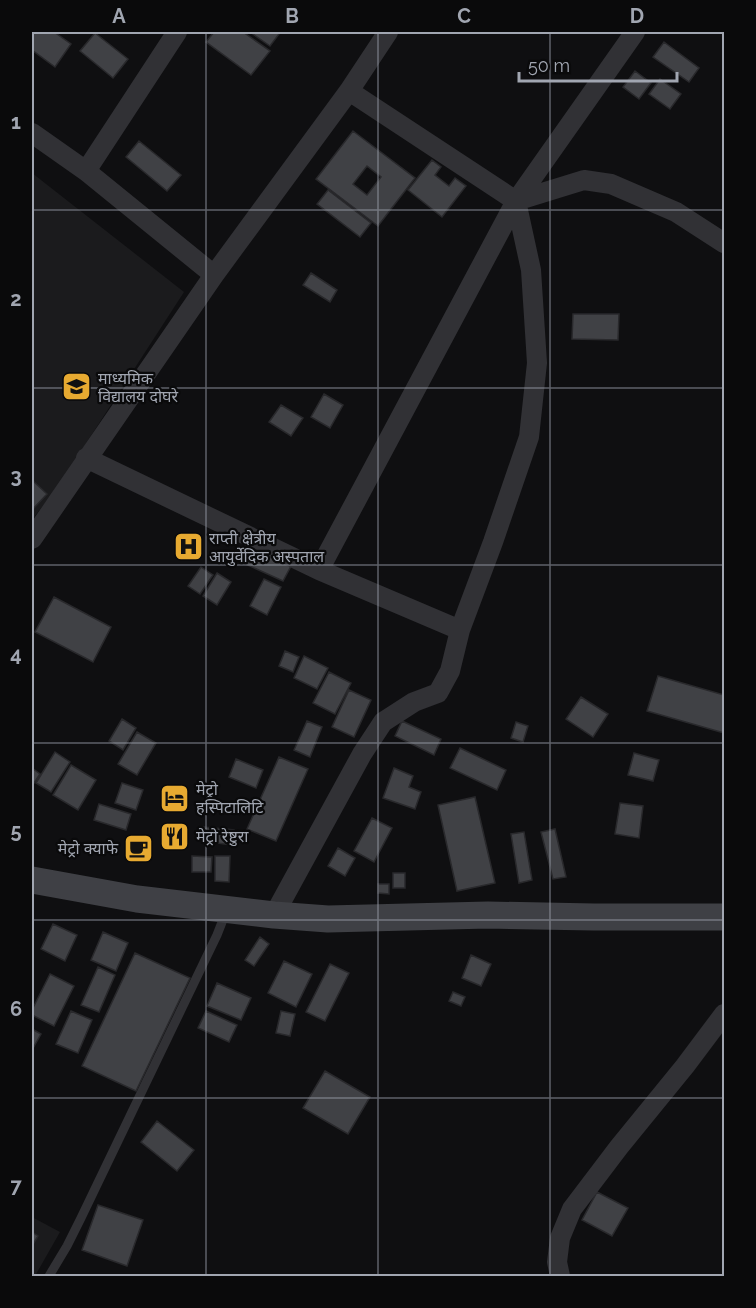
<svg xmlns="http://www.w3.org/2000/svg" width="756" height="1308" viewBox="0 0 756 1308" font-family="Raleway,'Noto Sans Devanagari',sans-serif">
<rect width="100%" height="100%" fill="#0f0f11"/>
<path fill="#1b1b1d" d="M32 173 184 292 61 482 32 520Z
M32 1217 60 1232 35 1276H32Z"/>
<path fill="#404145" stroke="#29292c" stroke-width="1.5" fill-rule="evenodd" d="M32 32H54L71 44 55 67 32 50Z
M214 32H243L270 51 251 75 206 42Z
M250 32H276L279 34 270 46Z
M95 33 128 59 113 78 80 51Z
M664 42 699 68 689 82 653 57Z
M635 71 651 83 639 99 623 87Z
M660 79 681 94 670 109 649 94Z
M353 131 415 178 378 226 316 179ZM367 166 381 177 367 195 353 184Z
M139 141 181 175 167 191 126 157Z
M432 160 441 167 435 175 449 186 455 178 466 186 442 217 408 190Z
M328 190 371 223 360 237 317 204Z
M311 273 337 290 330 302 303 285Z
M573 314H619L618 340 572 339Z
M324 394 343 405 330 428 311 417Z
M281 405 303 418 291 436 269 422Z
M32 480 47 494 32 510Z
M246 545 291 566 283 581 239 561Z
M201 567 213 575 200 594 188 586Z
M217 573 231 582 217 605 203 596Z
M264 579 281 587 267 615 250 606Z
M54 597 111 627 93 662 35 632Z
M285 651 299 657 293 672 279 666Z
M304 656 328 668 317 689 294 678Z
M329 672 351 683 335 714 313 703Z
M658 676 724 695V733L647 711Z
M349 690 371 700 354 737 332 727Z
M581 697 608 714 593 737 566 719Z
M122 719 136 728 123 750 109 741Z
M307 721 322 727 310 757 294 750Z
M402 721 441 739 434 755 395 736Z
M516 722 528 726 523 742 511 738Z
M137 732 156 743 137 775 118 764Z
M460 748 506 770 497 790 450 768Z
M55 752 70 762 51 792 36 783Z
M634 753 659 760 653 781 628 775Z
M279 757 308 769 276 841 247 829Z
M236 759 263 770 256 788 229 777Z
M71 765 96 780 78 810 53 795Z
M32 768 40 774 32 786Z
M394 768 413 776 409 787 421 792 415 809 383 798Z
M122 783 143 790 136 810 115 803Z
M475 797 495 883 457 891 438 805Z
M620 803 643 806 639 838 615 834Z
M99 804 131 814 126 830 94 820Z
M372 818 392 828 374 862 354 851Z
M203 827 234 830 232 845 202 841Z
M555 829 566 877 553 879 541 832Z
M524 832 532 880 519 883 511 834Z
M338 848 355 858 345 876 328 866Z
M192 856 212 857 211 872H192Z
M215 856H230L229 882 215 881Z
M393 873H405V888H393Z
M378 884H389V894L378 893Z
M53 924 77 935 65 961 41 949Z
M103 932 128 943 116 971 91 960Z
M260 937 269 944 254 966 245 960Z
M135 953 190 978 136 1091 82 1066Z
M471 955 491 964 481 986 462 978Z
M284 961 312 974 296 1007 268 993Z
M330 964 349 973 325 1021 306 1012Z
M98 967 115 975 99 1012 81 1005Z
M50 974 74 986 54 1026 32 1015V1010Z
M217 983 251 998 241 1020 207 1006Z
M453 992 465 997 461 1006 449 1001Z
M71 1011 92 1020 78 1053 56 1044Z
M206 1011 237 1025 229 1042 198 1028Z
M281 1011 295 1014 290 1036 276 1033Z
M32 1029 41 1034 32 1050Z
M325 1071 370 1097 348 1134 303 1108Z
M157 1121 194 1150 177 1171 141 1142Z
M597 1192 628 1208 612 1236 582 1220Z
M98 1205 143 1220 127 1266 82 1250Z
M32 1232 38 1236 32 1246Z"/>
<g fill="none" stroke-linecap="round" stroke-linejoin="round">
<path stroke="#313135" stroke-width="9" d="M49 1276 67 1246 81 1218 217 935 226 912"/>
<path stroke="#313135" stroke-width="20" d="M349 91 516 201 584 180 611 184 676 212 724 243
M32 133 86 171 214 275
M86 171 177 32
M86 458 319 570 460 630
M32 539 214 275 349 91 388 32
M319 570 516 201 635 32
M274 915 362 754 383 722 414 702 438 693 450 671 460 630 493 542 529 437 537 363 531 270 516 201
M560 1276 557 1262 560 1238 572 1209 619 1147 685 1066 724 1014"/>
<path stroke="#3f4045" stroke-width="27" d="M32 880 137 899 274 915 328 919 488 915 594 917H724"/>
</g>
<path fill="none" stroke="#a1a6b1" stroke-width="1.5" stroke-opacity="0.55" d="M206 32V1276M378 32V1276M550 32V1276M32 210H724M32 388H724M32 565H724M32 743H724M32 920H724M32 1098H724"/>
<defs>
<symbol id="school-square" viewBox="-11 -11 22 22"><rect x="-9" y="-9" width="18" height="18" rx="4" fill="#e7aa31" stroke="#0a0a0b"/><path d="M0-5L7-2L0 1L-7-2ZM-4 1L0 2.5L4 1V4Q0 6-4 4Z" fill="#111"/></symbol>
<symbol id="hospital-square" viewBox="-11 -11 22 22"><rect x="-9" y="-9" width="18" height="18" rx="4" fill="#e7aa31" stroke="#0a0a0b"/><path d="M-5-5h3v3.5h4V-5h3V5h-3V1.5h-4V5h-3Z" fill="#111"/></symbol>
<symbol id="hotel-square" viewBox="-11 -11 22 22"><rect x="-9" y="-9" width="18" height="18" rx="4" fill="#e7aa31" stroke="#0a0a0b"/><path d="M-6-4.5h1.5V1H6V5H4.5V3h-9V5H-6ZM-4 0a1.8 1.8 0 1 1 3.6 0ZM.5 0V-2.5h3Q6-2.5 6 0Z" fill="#111"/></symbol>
<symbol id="restaurant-square" viewBox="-11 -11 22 22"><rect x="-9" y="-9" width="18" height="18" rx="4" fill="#e7aa31" stroke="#0a0a0b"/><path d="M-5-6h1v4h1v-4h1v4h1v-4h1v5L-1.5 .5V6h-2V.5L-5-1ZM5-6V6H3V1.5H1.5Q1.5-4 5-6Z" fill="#111"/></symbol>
<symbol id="cafe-square" viewBox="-11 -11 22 22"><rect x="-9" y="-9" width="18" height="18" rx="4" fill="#e7aa31" stroke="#0a0a0b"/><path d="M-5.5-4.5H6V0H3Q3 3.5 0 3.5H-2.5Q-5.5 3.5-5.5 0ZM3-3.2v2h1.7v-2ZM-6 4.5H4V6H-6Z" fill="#111"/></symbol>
</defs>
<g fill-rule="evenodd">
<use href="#school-square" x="60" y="370" width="33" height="33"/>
<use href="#hospital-square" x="172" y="530" width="33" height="33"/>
<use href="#hotel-square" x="158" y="782" width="33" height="33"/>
<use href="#restaurant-square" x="158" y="820" width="33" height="33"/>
<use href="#cafe-square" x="122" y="832" width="33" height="33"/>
</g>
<g text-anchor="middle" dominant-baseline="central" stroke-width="4.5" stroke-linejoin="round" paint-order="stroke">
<g font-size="16" fill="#a1a6b1" stroke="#0a0a0b" text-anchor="start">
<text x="98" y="378">माध्यमिक<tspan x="98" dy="18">विद्यालय दोघरे</tspan></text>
<text x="209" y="538">राप्ती क्षेत्रीय<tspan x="209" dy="18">आयुर्वेदिक अस्पताल</tspan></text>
<text x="196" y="789">मेट्रो<tspan x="196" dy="18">हस्पिटालिटि</tspan></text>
<text x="196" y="836">मेट्रो रेष्टुरा</text>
<text x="118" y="848" text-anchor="end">मेट्रो क्याफे</text>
</g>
</g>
<rect width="756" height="1308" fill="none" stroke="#0a0a0b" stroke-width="66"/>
<path d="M519 72v9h158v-9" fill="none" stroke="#a1a6b1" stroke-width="3"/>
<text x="528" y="72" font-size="18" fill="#a1a6b1" stroke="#0a0a0b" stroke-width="4.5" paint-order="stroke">50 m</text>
<rect x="33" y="33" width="690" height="1242" fill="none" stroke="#a1a6b1" stroke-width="2"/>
<g font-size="20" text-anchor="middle" font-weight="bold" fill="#a1a6b1">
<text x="119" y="23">A</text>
<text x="292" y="23">B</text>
<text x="464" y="23">C</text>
<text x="637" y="23">D</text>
<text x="16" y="129">1</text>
<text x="16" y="306">2</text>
<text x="16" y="483">3</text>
<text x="16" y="661">4</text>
<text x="16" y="838">5</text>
<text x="16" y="1016">6</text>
<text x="16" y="1193">7</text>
</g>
</svg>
